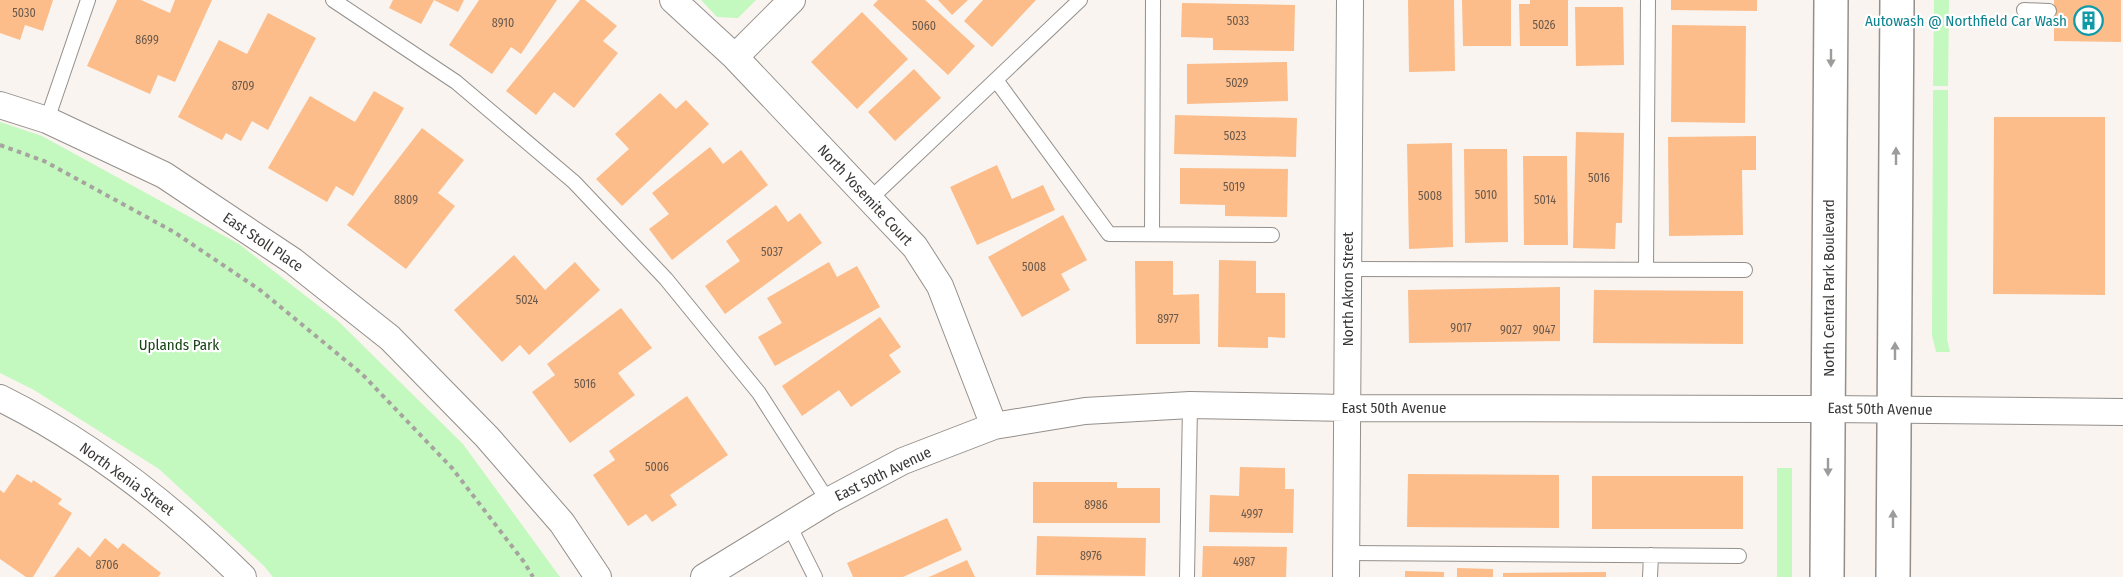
<svg xmlns="http://www.w3.org/2000/svg" width="2123" height="577" viewBox="0 0 2123 577" font-family="'Fira Sans Condensed',sans-serif">
<rect width="100%" height="100%" fill="#f9f4ef"/>
<path fill="#c3f8be" d="M701 0H756L738 18 717 17Z
M1934 0H1949L1948 86H1933Z
M1933 90H1948L1947 339 1950 352H1936L1932 335Z
M0 122 42 136 239 244 338 321 463 444 560 577H273L264 566 159 469 34 390 0 373Z
M1777 468H1792V577H1777Z"/>
<path fill="#fcbd8a" d="M0 0H53L43 31 25 25 20 40 0 33Z
M117 0H141L170 13 175 0H212L175 82 158 75 150 94 87 66Z
M393 0H434L421 24 389 8Z
M434 0H464L458 12Z
M479 0H557L521 54 511 47 492 74 449 45Z
M580 0H585L617 26 603 41 618 53 574 108 554 92 536 115 506 91Z
M878 0H925L975 46 948 75 873 5Z
M938 0H968L952 15Z
M983 0H1036L992 47 964 21Z
M1408 0H1454L1455 71 1409 72Z
M1462 0H1511V46H1463Z
M1530 0H1568V46H1520L1519 4H1530Z
M1671 0H1757V11L1671 10Z
M2054 0H2121V42L2054 41Z
M1182 3 1295 5 1294 51 1213 50V38L1181 37Z
M1575 7H1623L1624 65 1576 66Z
M862 12 908 59 857 109 811 62Z
M268 13 316 38 268 130 252 121 241 141 226 133 222 140 178 117 219 40 247 54Z
M1672 25 1746 26 1745 123 1671 122Z
M1287 62 1288 101 1187 104V64Z
M914 69 941 98 895 141 868 112Z
M374 91 404 108 353 196 336 186 327 202 268 168 310 96 355 122Z
M660 93 676 109 686 100 709 124 622 206 596 179 629 149 615 134Z
M1175 115 1297 118 1296 157 1174 154Z
M1994 117H2105V295L1993 294Z
M422 128 464 160 438 193 455 206 406 269 347 225Z
M1576 132 1624 133 1622 223H1616L1615 249 1573 248Z
M1756 136V170H1742L1743 235 1669 236 1668 137Z
M1452 143 1453 247 1409 249 1407 144Z
M710 147 723 164 741 150 768 185 672 260 649 229 669 214 652 193Z
M1464 149H1507L1508 242 1465 243Z
M1523 156H1567L1568 245H1524Z
M997 165 1012 199 1043 185 1055 210 977 245 950 187Z
M1180 168 1288 169 1287 217 1225 216V205L1180 204Z
M776 205 788 222 800 213 822 243 725 314 705 286 740 261 726 241Z
M1063 215 1087 260 1061 274 1070 290 1022 317 988 257Z
M514 255 545 290 575 262 600 290 529 355 520 345 502 362 454 310Z
M1219 260 1256 261V293H1285V338L1268 337V348L1218 347Z
M1135 261H1173V295L1199 294 1200 344H1136Z
M829 262 837 277 857 266 880 307 775 366 758 337 782 323 767 298Z
M1560 287V341L1409 343 1408 290Z
M1594 290 1743 291V344L1593 343Z
M621 308 652 348 618 373 635 395 570 443 532 392 555 375 547 364Z
M880 317 901 347 889 355 901 372 851 407 839 390 802 416 782 386Z
M687 396 728 455 670 495 677 505 652 522 646 514 628 526 593 475 615 460 609 451Z
M1240 467 1285 468V489H1294L1293 533 1209 532 1210 495 1239 496Z
M17 474 32 483 33 480 62 499 58 504 72 513 33 577H26L0 559V490L4 493Z
M1408 474 1559 475V528L1407 527Z
M1592 476H1743V529H1592Z
M1033 482H1117V488H1160V523H1033Z
M947 518 962 550 903 577H853L847 563Z
M1037 536 1146 538 1145 576 1036 575Z
M105 538 118 549 123 543 161 573 158 577H54L78 547 90 557Z
M1203 546 1287 547 1286 577H1202Z
M967 560 975 577H929Z
M1457 568 1493 569V577H1457Z
M1405 571 1444 572V577H1405Z
M1606 572V577H1503V573Z"/>
<g fill="none" stroke-linecap="round" stroke-linejoin="round">
<defs>
<path id="lane" d="M333 0 456 82 574 182 666 279 759 393 828 501
M2024 10 2049 11
M996 80 1109 234 1272 235
M47 120 88 0
M869 200 1080 0
M1152 234 1153 0
M1348 269 1745 270
M1646 269 1648 0
M789 525 815 577
M1346 553 1739 556
M1187 577 1190 405
M1650 577 1651 555"/>
<path id="street" d="M673 0 735 57 915 247 940 286 994 426
M735 57 792 0
M0 105 47 120 164 175 293 261 390 338 487 437 562 523 598 577
M0 398C91 443 171 506 243 577
M704 577 828 501 903 461 994 426 1085 411 1190 405 1347 408 1828 409 2123 412
M1346 577 1350 0"/>
<path id="secondary" d="M1827 577 1831 0
M1893 577 1897 0"/>
</defs>
<use href="#lane" stroke="#948f8b" stroke-width="16"/>
<use href="#street" stroke="#948f8b" stroke-width="28"/>
<use href="#secondary" stroke="#948f8b" stroke-width="36"/>
<path stroke="#a7a4a0" stroke-width="4" stroke-dasharray="4.5 4.5" stroke-linecap="butt" d="M0 145 44 161 174 232 260 290 362 374 452 468 524 562 533 577"/>
<use href="#lane" stroke="#fff" stroke-width="14"/>
<use href="#street" stroke="#fff" stroke-width="26"/>
<use href="#secondary" stroke="#fff" stroke-width="33"/>
</g>
<defs><path id="oneway-solid" d="M-6-.8H1V-3.2L6.5 0L1 3.2V.8H-6Z" transform="scale(1.5)"/></defs>
<g fill="#9c9c9b">
<use href="#oneway-solid" transform="translate(1831 58) rotate(90)"/>
<use href="#oneway-solid" transform="translate(1896 156) rotate(-90)"/>
<use href="#oneway-solid" transform="translate(1895 351) rotate(-90)"/>
<use href="#oneway-solid" transform="translate(1828 467) rotate(90)"/>
<use href="#oneway-solid" transform="translate(1893 519) rotate(-90)"/>
</g>
<defs>
<symbol id="building-ring" viewBox="-11 -11 22 22"><circle r="9.5" fill="#fff" stroke="#0f9aa8" stroke-width="1.5"/><path d="M-4-6H4V6H1V3H-1V6H-4ZM-2.5-4.3h1.7v1.8h-1.7ZM.8-4.3h1.7v1.8H.8ZM-2.5-1h1.7V.8h-1.7ZM.8-1h1.7V.8H.8Z" fill="#0f9aa8"/></symbol>
</defs>
<g fill-rule="evenodd">
<use href="#building-ring" x="2072" y="4" width="33" height="33"/>
</g>
<g text-anchor="middle" dominant-baseline="central" stroke-width="4.5" stroke-linejoin="round" paint-order="stroke">
<g font-size="12" fill="#6a594c">
<text x="24" y="13">5030</text>
<text x="1238" y="21">5033</text>
<text x="503" y="23">8910</text>
<text x="1544" y="25">5026</text>
<text x="924" y="26">5060</text>
<text x="147" y="40">8699</text>
<text x="1237" y="83">5029</text>
<text x="243" y="86">8709</text>
<text x="1235" y="136">5023</text>
<text x="1599" y="178">5016</text>
<text x="1234" y="187">5019</text>
<text x="1486" y="195">5010</text>
<text x="1430" y="196">5008</text>
<text x="406" y="200">8809</text>
<text x="1545" y="200">5014</text>
<text x="772" y="252">5037</text>
<text x="1034" y="267">5008</text>
<text x="527" y="300">5024</text>
<text x="1168" y="319">8977</text>
<text x="1461" y="328">9017</text>
<text x="1511" y="330">9027</text>
<text x="1544" y="330">9047</text>
<text x="585" y="384">5016</text>
<text x="657" y="467">5006</text>
<text x="1096" y="505">8986</text>
<text x="1252" y="514">4997</text>
<text x="1091" y="556">8976</text>
<text x="1244" y="562">4987</text>
<text x="107" y="565">8706</text>
</g>
<g font-size="15" fill="#0d838f" stroke="#fff" text-anchor="end">
<text x="2067" y="21">Autowash @ Northfield Car Wash</text>
</g>
<g font-size="15" fill="#3a3837" stroke="#fff">
<text transform="translate(865 195) rotate(47)">North Yosemite Court</text>
<text transform="translate(263 242) rotate(34)">East Stoll Place</text>
<text transform="translate(1829 288) rotate(-90)">North Central Park Boulevard</text>
<text transform="translate(1348 289) rotate(-90)">North Akron Street</text>
<text x="1394" y="408">East 50th Avenue</text>
<text transform="translate(1880 409) rotate(1)">East 50th Avenue</text>
<text transform="translate(883 474) rotate(-26)">East 50th Avenue</text>
<text transform="translate(127 479) rotate(36)">North Xenia Street</text>
</g>
<g font-size="15" fill="#184515" stroke="#fff">
<text x="179" y="345">Uplands Park</text>
</g>
</g>
</svg>
